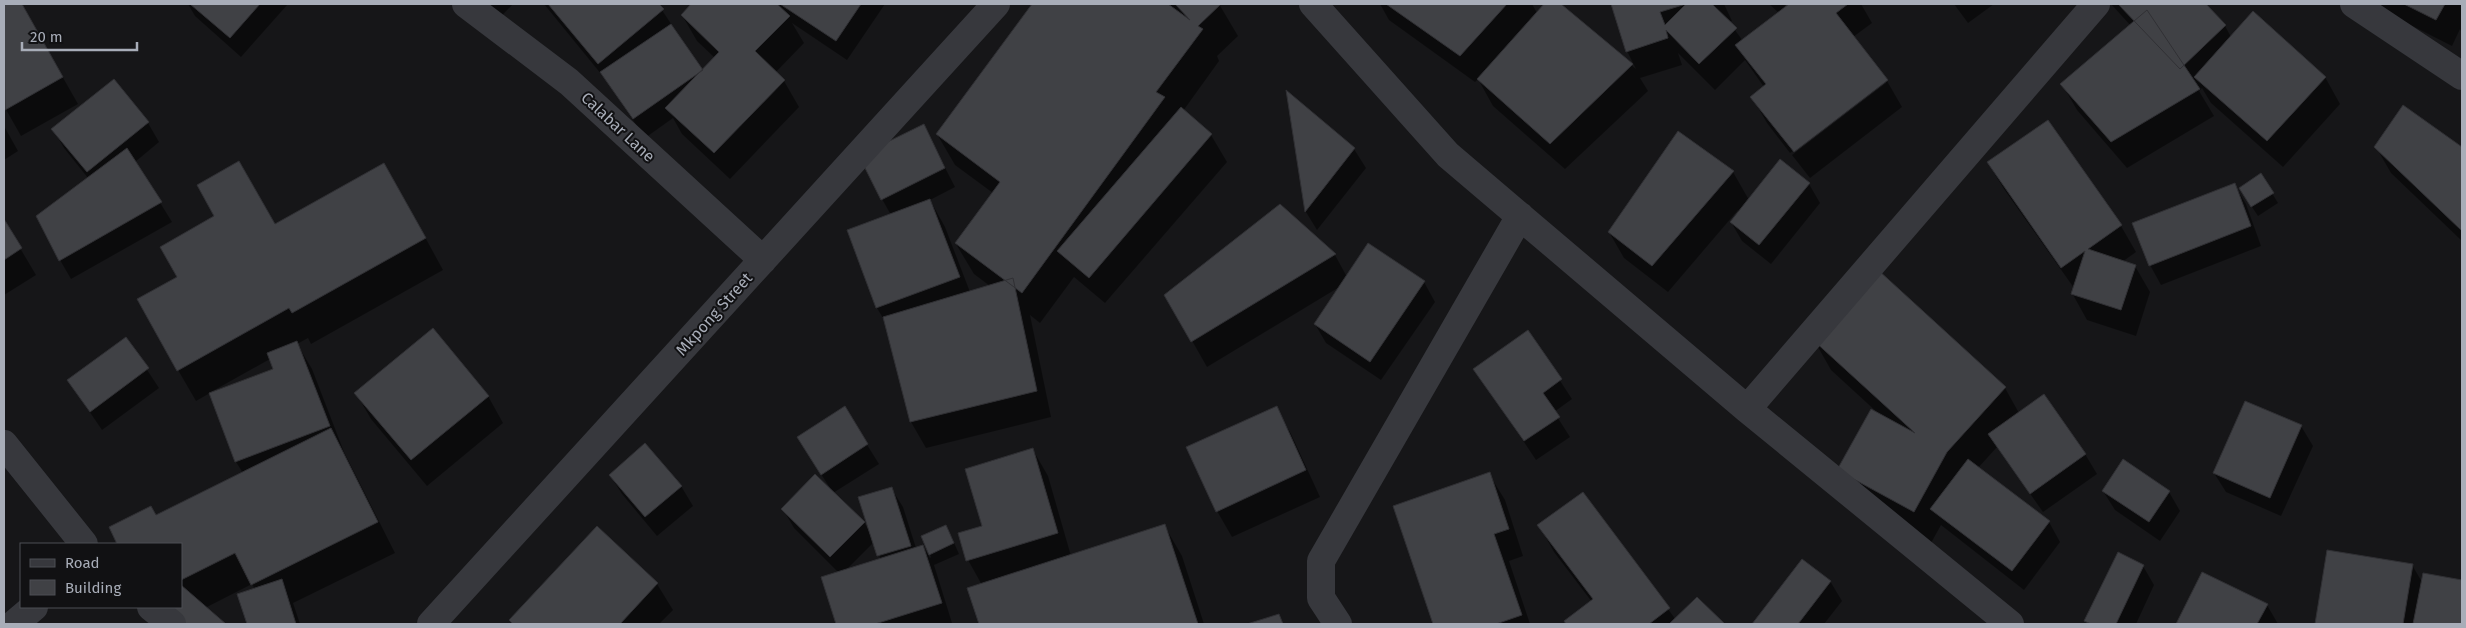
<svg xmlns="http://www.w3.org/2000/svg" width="2466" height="628" viewBox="0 0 2466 628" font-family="'Fira Sans',sans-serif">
<rect width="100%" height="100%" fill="#161618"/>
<path fill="#0007" fill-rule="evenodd" d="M4 4H21L78 104 21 136 4 106Z
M188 4H288L241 57 195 16Z
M453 4H513L484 34Z
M544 4H658L702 71 715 58 697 41 682 15 693 4H775L783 11 779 4H885L847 60 792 23 804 43 775 73 784 81 799 107 730 179 682 134 673 118 645 138 606 80Z
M1034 4H1219L1238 36 1217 56 1219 61 1183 111 1211 135 1227 162 1105 303 1074 277 1040 323 1030 315 1051 417 926 448 911 422 886 323 877 308 849 231 891 215 882 199 923 125 955 187 930 200 945 227 970 292 990 286 974 274 956 244 993 193 955 165 937 134Z
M1380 4H1532L1537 13 1546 4H1559L1636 69 1627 51 1613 4H1724L1732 21 1729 22 1743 41 1779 13 1769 4H1786L1781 12 1791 4H1861L1872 23 1853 37 1887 81 1902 107 1810 178 1792 155 1886 83V80L1790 153 1767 123 1752 97 1764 87 1745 60 1715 90 1678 53 1682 65 1640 78 1648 91 1565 169 1493 106 1478 79 1475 82 1389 20Z
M1954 4H1994L1968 23Z
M2111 4H2204L2225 26 2231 37 2325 77 2340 104 2283 167 2211 103 2202 88 2199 91 2214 116 2127 168 2077 110 2062 84 2131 26Z
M2369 4H2462V33L2460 29 2452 46Z
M113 81 148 123 159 142 135 162 172 222 71 279 60 260 88 178 64 148 53 129Z
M1288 93 1354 149 1366 168 1317 230 1306 212Z
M2404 106 2462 148V241L2391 173 2376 147Z
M4 126 18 151 4 160Z
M1988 163 2121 226 2136 252 2122 262 2135 266 2150 292 2136 336 2087 320 2072 293 2074 288 2004 189Z
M1733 172 1749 200 1809 184 1820 203 1771 264 1742 241 1731 222 1739 212 1738 210 1668 292 1624 258 1609 232Z
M2261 175 2278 203 2258 216 2246 198Z
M2234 184 2246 204 2261 246 2161 285 2150 265Z
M402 195 443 270 311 344 308 338 297 344 312 369 344 452 395 553 293 603 300 624H248L238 595 255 589 252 584 205 608 224 624H161L151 607H181V544H119L110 528 156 516 243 473 236 462 210 393 196 401 178 370 275 226ZM270 359 274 369 211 392Z
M1280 206 1335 255 1347 277 1424 282 1435 302 1381 380 1326 343 1315 324 1341 286 1207 367 1166 295Z
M4 221 36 275 4 295Z
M1877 271 2005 388 2019 413 2085 454 2097 474 2043 512 1997 447 1978 468 2049 522 2060 542 2024 590 1941 525 1931 543 1838 470 1879 414 1831 370 1814 340Z
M1528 332 1572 399 1554 412 1570 437 1536 460 1475 369Z
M126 338 159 388 102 430 68 380Z
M356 393 488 396 503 423 427 486 371 419Z
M844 408 879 464 833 493 864 522 870 533 891 488 903 507 916 548 923 546 930 558 931 557 922 537 951 536 959 554 934 565 952 623 837 624 822 578 839 573 794 528 783 509 830 488 810 457ZM874 542 881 560 846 570Z
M1276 408 1291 434 1320 497 1232 537 1217 511Z
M2301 426 2313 446 2281 516 2226 492 2214 473Z
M1033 450 1048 476 1071 556 1164 525 1182 556 1204 624H980L969 589 982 585 968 560 984 527Z
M1489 474 1505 500 1523 556 1509 561 1530 624H1434L1394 507Z
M610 475 681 486 693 506 657 536 622 494Z
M2103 491 2169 492 2180 511 2160 541 2115 510Z
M1583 493 1676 620 1697 599 1723 624H1567L1565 622 1592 602 1554 552 1539 525Z
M598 528 657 584 673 610 659 624H513L511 621Z
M2328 552 2412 565 2422 582 2424 574 2462 582V624H2316Z
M1802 561 1830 581 1842 601 1824 624H1754Z
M2143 566 2154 585 2136 624H2088L2086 621Z
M2203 573 2267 605 2278 624H2177Z"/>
<path fill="#404145" stroke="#303034" d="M4 4H22L63 77 5 110Z
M190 4H260L230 38Z
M548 4H659L664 9 598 64Z
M691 4H777L790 16 755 51 785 80 714 153 665 108 719 52 681 15Z
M780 4H861L836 41Z
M1032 4H1168L1190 20 1175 4H1221L1198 26 1203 29 1156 92 1165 97 1022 293 955 243 1000 182 936 134Z
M1386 4H1507L1460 56Z
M1544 4H1561L1633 64 1550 144 1477 79Z
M1611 4H1686L1660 12 1665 25 1686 4H1712L1737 28 1699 64 1666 30 1668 38 1626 52Z
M1789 4H1848L1836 13 1888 80 1794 152 1750 97 1766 84 1735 45Z
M2118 4H2206L2226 25 2180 69Z
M2404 4H2445L2436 20Z
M2147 10 2200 89 2111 142 2060 84Z
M2253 11 2326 77 2267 141 2194 77Z
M671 24 703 70 633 119 600 72Z
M114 79 149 122 87 172 51 129Z
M1286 90 1355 148 1305 212Z
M2403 105 2462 147V231L2374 147Z
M1181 107 1212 134 1089 278 1057 251Z
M2048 120 2122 225 2088 249 2136 265 2121 310 2071 294 2085 251 2061 268 1987 162Z
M924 124 945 168 881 200 859 156Z
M1678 131 1734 171 1652 266 1608 232Z
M127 148 162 202 59 261 36 216Z
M1780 159 1810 183 1759 245 1730 222Z
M239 161 275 224 384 163 426 238 292 313 289 308 177 371 137 299 177 277 160 247 214 216 197 185Z
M2261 173 2274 193 2251 207 2239 188Z
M2235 183 2251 226 2149 266 2132 223Z
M930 199 960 277 876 308 847 230Z
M1280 204 1336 254 1191 342 1164 295Z
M4 219 22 248 4 260Z
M1368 243 1425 281 1370 362 1314 324Z
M1877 269 2006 387 1947 452 1914 512 1837 470 1871 409 1915 433 1812 339Z
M1013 278 1037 391 910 422 883 317Z
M433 328 489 396 411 460 354 393Z
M1528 330 1562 379 1543 393 1560 417 1524 441 1473 369Z
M126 337 149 368 90 412 67 380Z
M297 341 330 426 235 462 209 393 273 369 267 353Z
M2044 394 2086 454 2030 494 1988 434Z
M2245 401 2302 425 2270 498 2213 473Z
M845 406 868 444 821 475 797 437Z
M1277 406 1306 470 1216 512 1186 447Z
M331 428 378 522 251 585 235 553 181 580V544H117L109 527 151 506 156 515Z
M645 443 682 486 645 517 609 475Z
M1033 448 1058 533 966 561 958 533 982 526 965 469Z
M1968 459 2050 521 2012 571 1930 509Z
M2123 459 2170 491 2149 522 2102 491Z
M1490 472 1509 529 1494 534 1522 615 1496 624H1433L1393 506Z
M815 474 865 522 830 557 781 509Z
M892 487 911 546 877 556 858 497Z
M1583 492 1670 608 1649 624H1566L1564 621 1593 599 1537 525Z
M1165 524 1198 624H979L967 588Z
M946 525 954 543 929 555 921 536Z
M597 526 658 583 620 624H513L509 620Z
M923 545 942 603 875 624H836L821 577Z
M2327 550 2413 564 2403 624H2315Z
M2118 552 2144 565 2116 624H2091L2084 621Z
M1802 559 1831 581 1798 624H1752Z
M2202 572 2268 604 2257 624H2176Z
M2423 573 2462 580V624H2413Z
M282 579 296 624H247L237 594Z
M181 585 226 624H170L162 607H181Z
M1697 597 1725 624H1669Z
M1279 614 1283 624H1247Z"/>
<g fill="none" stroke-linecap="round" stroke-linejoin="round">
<path stroke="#37383d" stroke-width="28" d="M466 4 569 82 763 260
M1313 4 1448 155 1747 409 2010 624
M2354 4 2462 76
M1747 409 2096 4
M4 444 84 544
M151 607 172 624
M14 624 34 607
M431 624 996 4
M1338 624 1321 598V561L1520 216"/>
</g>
<g text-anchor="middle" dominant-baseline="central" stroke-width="4" stroke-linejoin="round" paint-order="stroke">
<g font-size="16" fill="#a8adb8" stroke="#111113">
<text transform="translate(618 127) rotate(43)">Calabar Lane</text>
<text transform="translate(714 314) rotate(-48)">Mkpong Street</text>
</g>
</g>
<rect width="2466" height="628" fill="none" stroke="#a8adb8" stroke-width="10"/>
<rect x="20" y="543" width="162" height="65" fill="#111113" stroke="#4d4f55"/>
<rect x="30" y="559" width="25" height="8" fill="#37383d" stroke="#4d4f55"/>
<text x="65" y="568" font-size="15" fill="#a8adb8">Road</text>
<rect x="30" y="580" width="25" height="15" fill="#404145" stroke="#4d4f55"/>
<text x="65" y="593" font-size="15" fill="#a8adb8">Building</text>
<path d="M22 42v8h115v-8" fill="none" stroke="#a8adb8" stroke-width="2.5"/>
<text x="30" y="42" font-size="15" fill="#a8adb8" stroke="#111113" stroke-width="4" paint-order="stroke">20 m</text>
</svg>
